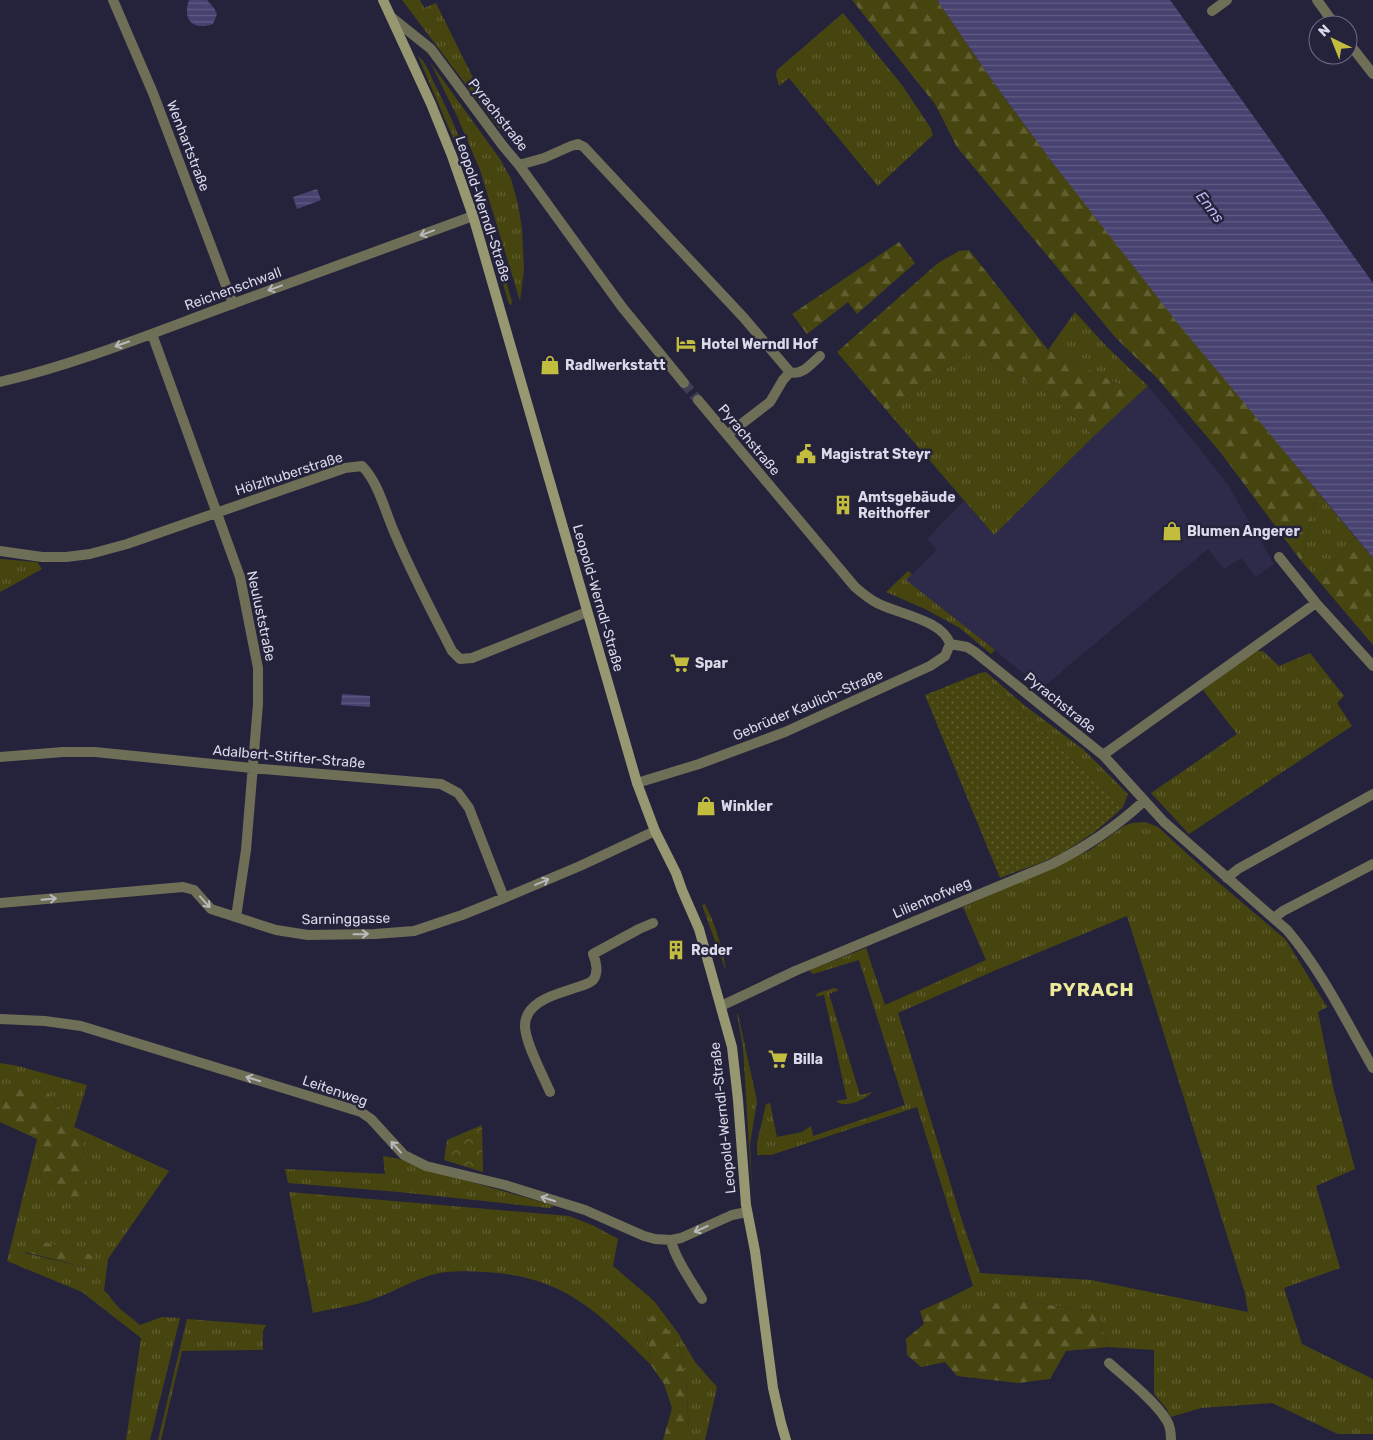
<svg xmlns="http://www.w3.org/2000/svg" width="1373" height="1440" viewBox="0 0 1373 1440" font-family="Rubik,sans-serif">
<defs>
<pattern id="grass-tufts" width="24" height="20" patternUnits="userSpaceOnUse" patternTransform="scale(1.25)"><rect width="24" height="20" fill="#47450f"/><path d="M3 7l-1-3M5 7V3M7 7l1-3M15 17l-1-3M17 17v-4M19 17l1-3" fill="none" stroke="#615f32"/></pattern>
<pattern id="forest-firs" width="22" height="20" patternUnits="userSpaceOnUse" patternTransform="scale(1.25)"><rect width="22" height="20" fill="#47450f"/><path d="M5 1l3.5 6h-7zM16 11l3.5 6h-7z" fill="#615f32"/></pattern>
<pattern id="park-crowns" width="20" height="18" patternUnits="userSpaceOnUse" patternTransform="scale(1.25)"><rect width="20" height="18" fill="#47450f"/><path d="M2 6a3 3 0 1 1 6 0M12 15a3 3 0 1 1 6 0" fill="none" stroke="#615f32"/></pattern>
<pattern id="garden-dots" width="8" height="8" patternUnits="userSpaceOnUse" patternTransform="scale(1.25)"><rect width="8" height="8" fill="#47450f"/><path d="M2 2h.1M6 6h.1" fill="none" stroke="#615f32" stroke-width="1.8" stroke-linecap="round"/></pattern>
<pattern id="water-rules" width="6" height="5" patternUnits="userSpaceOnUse" patternTransform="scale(1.25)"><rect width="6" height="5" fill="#474270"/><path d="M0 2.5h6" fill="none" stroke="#615d84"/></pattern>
</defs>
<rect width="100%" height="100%" fill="#25233b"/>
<path fill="#2e2b4a" d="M1148 386 1200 449 1228 485 1274 564 1256 577 1241 558 1224 569 1208 549 1042 688 906 580 937 550 927 539 964 501 994 535 1094 436Z"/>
<path fill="url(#grass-tufts)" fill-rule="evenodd" d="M402 0H420L424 8 436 3 482 96 516 146 498 127Z
M843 13 902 85 930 127 933 135 878 186 789 78 779 86 776 75 777 70Z
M418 56C426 62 430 74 434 83 452 117 465 152 479 187L478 191 476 192 475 189Z
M430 62 500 159 511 179 518 204 522 229 524 270 520 301 480 170 457 116Z
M480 196 483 198 512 302 511 305 509 304 479 204 477 198Z
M1075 312 1107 347 1148 386 1139 394 1048 350Z
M972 350 1058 400 1094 436 994 535 887 411Z
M1317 491 1355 537 1317 579 1302 562Z
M0 559 37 562 42 569 0 592Z
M908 571 912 574 906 580 995 650 991 654 960 628 925 609 886 592Z
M1255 651H1263L1279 666 1310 653 1344 696 1337 703 1352 726 1189 834 1151 793 1237 734 1203 690Z
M986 672 1024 705 1084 750 1128 794 1123 807 980 673Z
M1145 822 1158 827 1218 882 1286 940 1327 1007 1318 1012 1334 1091 1355 1169 1316 1186 1340 1268 1284 1288 1302 1344 1371 1378 1373 1380V1434H1338L1272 1403 1201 1408 1171 1417 1166 1408 1154 1394V1350L1108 1347 1097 1312 1009 1299 958 1316 951 1297 973 1286 917 1107 771 1155H757V1143L766 1104 770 1103 777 1137 802 1132 811 1126 813 1136 905 1105 859 960 813 974 809 970 866 948 885 1005 986 960 963 907 1090 850 1124 826 1132 823ZM1127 916 1245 1293 1248 1312 1091 1280 980 1273 962 1221 898 1013 996 970Z
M705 904C715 924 723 948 726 971L702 905Z
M834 988 839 990 829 994 860 1095 872 1092C865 1100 845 1109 836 1101L847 1099 824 995 815 997 818 993Z
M737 1014H738L757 1101 750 1144 752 1193 743 1048Z
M0 1063 18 1066 87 1085 74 1127 50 1095 34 1102 0 1090Z
M81 1130 169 1171 108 1259 104 1290 119 1308 140 1325 162 1317 180 1318 150 1440H126L141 1338 82 1292 7 1261 37 1139 41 1181 86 1164ZM29 1238 95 1256 92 1269 25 1253Z
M383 1156 404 1160 454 1177 555 1206 549 1208 399 1192 288 1183 285 1169 385 1174Z
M289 1192 569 1216 592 1225 618 1239 613 1266 654 1301 678 1333 695 1362 717 1387 705 1440H699L689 1433 686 1379 678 1340 646 1326 651 1365C598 1312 564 1276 485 1272 466 1271 446 1270 428 1276 410 1282 393 1292 376 1298 356 1306 333 1308 313 1313Z
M187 1319 266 1325 263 1331V1350L182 1351 161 1440H158Z"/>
<path fill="url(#forest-firs)" d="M852 0H937L991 79 1052 162 1317 491 1302 562 1221 453 1157 378 1115 337 957 147 935 104Z
M899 242 915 263 857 314 848 302 807 334 792 314Z
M969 250 1048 350 1139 394 1094 436 1058 400 972 350 887 411 837 352 938 263 959 251Z
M1355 537 1373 558V645L1317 579Z
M17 1079 34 1102 49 1094 74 1127 81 1130 86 1164 87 1200 82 1206 41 1181 37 1139 0 1122V1090Z
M29 1238 96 1256 92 1269 25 1252Z
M951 1297 958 1316 1009 1299 1097 1312 1108 1347 1066 1351 1050 1379 1018 1383 957 1376 945 1362 921 1367 907 1355 906 1339 924 1324 920 1311Z
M652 1315 678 1340 686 1379 689 1433 699 1440H663L672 1408 664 1384 651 1365 646 1326Z"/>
<path fill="url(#park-crowns)" d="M482 1125 483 1172 444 1160 447 1140Z"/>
<path fill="url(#garden-dots)" d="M980 673 1123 807C1106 824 1086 839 1065 851 1045 863 1021 869 1000 878L925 695Z"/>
<path fill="url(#water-rules)" d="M189 0H207L214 8 217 14 213 24C193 31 182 20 189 0Z
M937 0H1170L1373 283V558L1180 326 1052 162 991 79Z
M317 189 321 200 297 209 293 197Z
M342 694 370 696V707L341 705Z"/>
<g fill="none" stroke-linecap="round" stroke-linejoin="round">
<path stroke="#403e55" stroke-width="10" stroke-dasharray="10 5" stroke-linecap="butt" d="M684 383 698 400"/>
<path stroke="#6f6e57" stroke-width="10" d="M113 0 153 93 233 304
M1317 0 1335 25
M1212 11 1227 0
M391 17 431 49 503 146 519 165 622 307 684 383
M1348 42 1373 74
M519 165 544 158 571 146 578 144 584 147 744 318 790 372
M152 334 240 577 258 668V704L246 850 236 917
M0 382C73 365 143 337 213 311 299 279 386 248 473 216
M698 400 855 587C862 593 869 599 877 603 898 614 943 620 950 644
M727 435 770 402 783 380 790 372C802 376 811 364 820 356
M0 551 42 557H66L90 554 127 544 345 468 362 466C379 483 385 512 395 534 412 574 432 612 452 651L460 659 472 658 587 612
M1279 557 1316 603 1373 666
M950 644 967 647 975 652 1103 755 1164 822 1287 930C1322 971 1346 1021 1373 1068
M1103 755 1316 603
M0 757 63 752H95L252 768 441 784 458 793 469 808 504 898
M637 783 699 764 785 732 930 666 945 656 950 644
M1227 878 1238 869 1373 794
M0 903 183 887 194 890 211 909 276 930 308 935 375 934 414 931 462 915 504 898 580 866 655 831
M1274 918 1283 911 1373 864
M721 1006 795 971 1052 864C1086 847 1116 827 1144 801
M0 1019 45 1021 81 1026 361 1112 371 1119 404 1155 426 1166 505 1185 585 1210 644 1236 655 1239 671 1240 681 1238 732 1215 747 1212
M550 1092C543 1075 526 1045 525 1027 524 1003 553 995 572 989 579 986 588 985 593 980 599 973 596 961 593 954L639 929 653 923
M671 1240C674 1257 693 1284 702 1299
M1109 1363C1125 1377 1157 1403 1167 1421 1170 1426 1171 1434 1171 1440"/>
<path stroke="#979772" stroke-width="10" d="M383 0 431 104 452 156 473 216 637 783 655 831 676 873 682 890 699 929 732 1047 738 1100 746 1205 755 1251 773 1388 781 1423 786 1440"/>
</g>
<defs><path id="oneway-shaft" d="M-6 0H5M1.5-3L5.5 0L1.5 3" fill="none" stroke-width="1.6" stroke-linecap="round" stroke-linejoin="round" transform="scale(1.25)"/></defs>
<g stroke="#b9b9bd">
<use href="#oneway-shaft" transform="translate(427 233) rotate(160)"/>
<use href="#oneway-shaft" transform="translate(275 288) rotate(160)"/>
<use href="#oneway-shaft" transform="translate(122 344) rotate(161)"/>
<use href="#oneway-shaft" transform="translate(542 882) rotate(-23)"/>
<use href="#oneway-shaft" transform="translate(49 899) rotate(-5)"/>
<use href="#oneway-shaft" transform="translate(205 902) rotate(48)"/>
<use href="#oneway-shaft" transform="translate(361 934) rotate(-1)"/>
<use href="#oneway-shaft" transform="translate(253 1079) rotate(-163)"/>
<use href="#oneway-shaft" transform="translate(396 1147) rotate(-132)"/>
<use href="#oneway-shaft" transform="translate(548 1199) rotate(-162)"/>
<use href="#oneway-shaft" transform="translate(701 1229) rotate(156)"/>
</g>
<defs>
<symbol id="hotel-bare" viewBox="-9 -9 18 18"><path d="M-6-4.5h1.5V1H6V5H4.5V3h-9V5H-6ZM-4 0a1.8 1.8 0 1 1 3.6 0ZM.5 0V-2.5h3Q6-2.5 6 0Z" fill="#c2bd3f" stroke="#25233b" stroke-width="2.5" paint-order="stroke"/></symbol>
<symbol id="shop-bare" viewBox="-9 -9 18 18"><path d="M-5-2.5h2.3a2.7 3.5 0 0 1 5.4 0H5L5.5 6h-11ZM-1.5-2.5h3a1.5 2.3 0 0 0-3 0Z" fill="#c2bd3f" stroke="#25233b" stroke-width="2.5" paint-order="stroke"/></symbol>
<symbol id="civic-bare" viewBox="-9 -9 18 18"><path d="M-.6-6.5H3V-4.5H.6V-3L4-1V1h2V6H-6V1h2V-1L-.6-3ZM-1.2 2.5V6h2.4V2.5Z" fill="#c2bd3f" stroke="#25233b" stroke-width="2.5" paint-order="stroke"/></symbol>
<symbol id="building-bare" viewBox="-9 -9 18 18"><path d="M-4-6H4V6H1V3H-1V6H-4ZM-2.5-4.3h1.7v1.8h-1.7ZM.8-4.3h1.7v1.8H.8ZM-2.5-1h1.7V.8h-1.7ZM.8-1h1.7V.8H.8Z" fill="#c2bd3f" stroke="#25233b" stroke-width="2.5" paint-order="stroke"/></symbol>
<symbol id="supermarket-bare" viewBox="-9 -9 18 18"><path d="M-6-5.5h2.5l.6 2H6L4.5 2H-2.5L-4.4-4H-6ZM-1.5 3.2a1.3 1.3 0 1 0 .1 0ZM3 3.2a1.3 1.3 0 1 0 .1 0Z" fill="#c2bd3f" stroke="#25233b" stroke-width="2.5" paint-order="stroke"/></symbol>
</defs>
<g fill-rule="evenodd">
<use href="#hotel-bare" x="672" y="330" width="28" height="28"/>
<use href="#shop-bare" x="536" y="351" width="28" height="28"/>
<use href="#civic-bare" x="792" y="440" width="28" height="28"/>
<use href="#building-bare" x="829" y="491" width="28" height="28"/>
<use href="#shop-bare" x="1158" y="517" width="28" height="28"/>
<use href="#supermarket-bare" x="666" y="649" width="28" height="28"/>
<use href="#shop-bare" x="692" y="792" width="28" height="28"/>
<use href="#building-bare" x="662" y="936" width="28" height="28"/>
<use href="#supermarket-bare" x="764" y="1045" width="28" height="28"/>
</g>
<g text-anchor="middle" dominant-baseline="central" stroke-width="5" stroke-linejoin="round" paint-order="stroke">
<g font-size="14" fill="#d9d9e9" stroke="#25233b">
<text transform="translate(498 115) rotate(52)">Pyrachstraße</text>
<text transform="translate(188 146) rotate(69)">Wenhartstraße</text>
<text transform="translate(483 209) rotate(72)">Leopold-Werndl-Straße</text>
<text transform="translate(233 289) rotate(-20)">Reichenschwall</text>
<text transform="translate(749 440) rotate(50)">Pyrachstraße</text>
<text transform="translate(289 474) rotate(-18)">Hölzlhuberstraße</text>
<text transform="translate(598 598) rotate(74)">Leopold-Werndl-Straße</text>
<text transform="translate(261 616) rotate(78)">Neuluststraße</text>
<text transform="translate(1060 703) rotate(39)">Pyrachstraße</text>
<text transform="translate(808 705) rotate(-23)">Gebrüder Kaulich-Straße</text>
<text transform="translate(289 757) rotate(5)">Adalbert-Stifter-Straße</text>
<text transform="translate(932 898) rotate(-23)">Lilienhofweg</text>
<text transform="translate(346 919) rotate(-1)">Sarninggasse</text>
<text transform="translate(335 1091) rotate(19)">Leitenweg</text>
<text transform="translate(723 1118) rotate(-96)">Leopold-Werndl-Straße</text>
</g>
<g font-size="14" font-weight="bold" fill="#d9d9e9" stroke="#25233b" text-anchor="start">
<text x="701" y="344">Hotel Werndl Hof</text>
<text x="565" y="365">Radlwerkstatt</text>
<text x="821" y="454">Magistrat Steyr</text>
<text x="858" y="497">Amtsgebäude<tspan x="858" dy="16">Reithoffer</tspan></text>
<text x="1187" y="531">Blumen Angerer</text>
<text x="695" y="663">Spar</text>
<text x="721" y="806">Winkler</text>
<text x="691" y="950">Reder</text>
<text x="793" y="1059">Billa</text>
</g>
<g font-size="15" font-style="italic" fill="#bcb8f5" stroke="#25233b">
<text transform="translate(1210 207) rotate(52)">Enns</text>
</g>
<g font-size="19" font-weight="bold" letter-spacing="1" fill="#ebe99a" stroke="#25233b">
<text x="1092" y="989">PYRACH</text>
</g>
</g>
<g transform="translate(1333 40) rotate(317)"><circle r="24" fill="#25233b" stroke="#6d6c81"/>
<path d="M0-4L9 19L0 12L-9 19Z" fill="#c2bd3f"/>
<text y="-8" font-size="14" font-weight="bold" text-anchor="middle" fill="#d9d9e9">N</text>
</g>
</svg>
